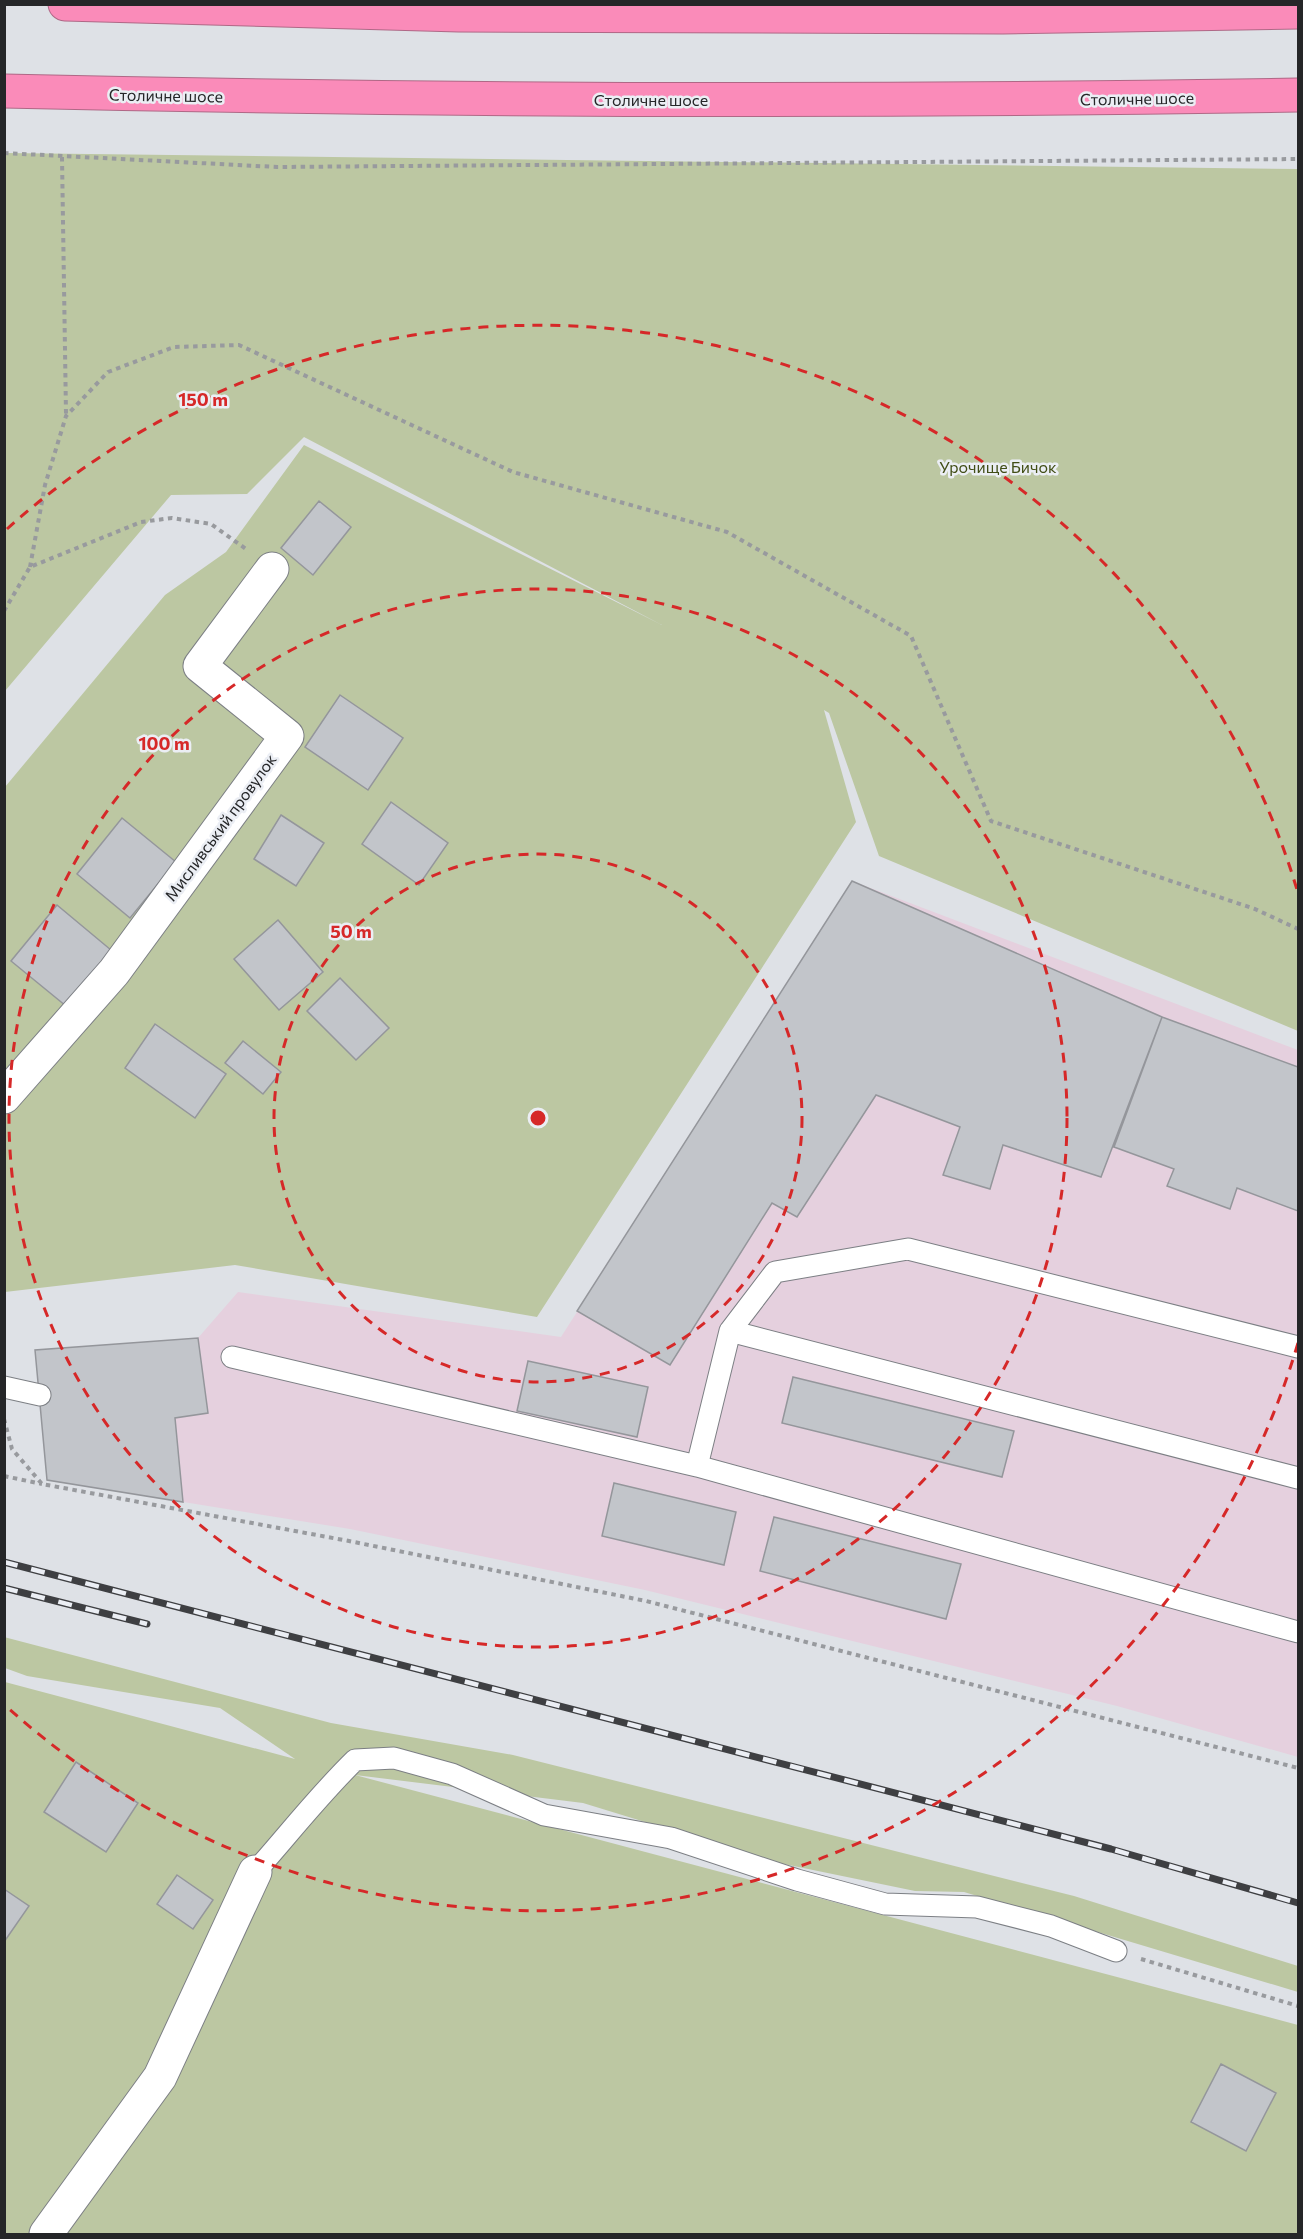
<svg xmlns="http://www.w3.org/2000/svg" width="1303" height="2239" viewBox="0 0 1303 2239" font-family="Commissioner,sans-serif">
<rect width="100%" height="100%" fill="#dee1e6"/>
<path fill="#e5d0de" d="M852 881 1298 1050V1757L1117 1706 645 1590 350 1529 47 1480 35 1350 198 1338 238 1292 561 1337Z"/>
<path fill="#bcc7a2" d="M5 153 1298 169V1031L879 856 829 713 824 710 856 822 537 1317 235 1265 5 1292V787L165 595 226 552 304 445 662 625 304 437 247 494 171 495 5 691Z
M4 1637 331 1723 513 1755 1074 1896 1298 1966V1992L964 1892 915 1891 779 1863 583 1803 355 1775 1298 2025V2234H5V1682L295 1759 220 1708 27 1676 5 1668Z"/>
<path fill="#c2c5ca" stroke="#94969b" stroke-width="1.5" d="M319 501 351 527 313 575 281 548Z
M340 695 403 738 368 790 305 747Z
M391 802 448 843 419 885 362 844Z
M281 815 324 843 296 886 254 859Z
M122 818 176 862 130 918 77 874Z
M852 881 1162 1017 1101 1177 1003 1145 990 1189 943 1175 960 1127 876 1095 797 1217 772 1203 670 1365 577 1311Z
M57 905 111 950 66 1006 11 961Z
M278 920 323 972 279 1010 234 959Z
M340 978 389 1028 356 1060 307 1011Z
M1162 1017 1298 1067V1211L1237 1188 1230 1209 1167 1186 1174 1169 1114 1147Z
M155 1024 226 1074 195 1118 125 1068Z
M243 1041 281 1072 263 1094 225 1063Z
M198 1338 208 1413 175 1418 183 1502 47 1480 35 1350Z
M528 1361 648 1387 637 1437 517 1411Z
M793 1377 1014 1431 1002 1477 782 1423Z
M614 1483 736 1512 724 1565 602 1536Z
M774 1517 961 1564 946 1619 760 1571Z
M76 1762 138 1803 106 1852 44 1812Z
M177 1875 213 1900 193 1929 157 1904Z
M4 1889 29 1906 4 1942Z
M1221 2064 1276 2093 1246 2151 1191 2122Z"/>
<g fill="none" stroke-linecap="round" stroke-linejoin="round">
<defs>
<path id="lane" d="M730 1331 775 1272 908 1249 1298 1347
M232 1357 697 1466 730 1331 1298 1478
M4 1387 40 1395
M697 1466 1298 1632
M255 1872C288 1835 319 1795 355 1760L394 1758 452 1774 544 1815 671 1838 797 1880 885 1904 977 1907 1051 1926 1116 1951"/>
<path id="street" d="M4 1097 114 972 287 736 200 666 272 569
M46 2234 160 2077 255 1872"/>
<path id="highway" d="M65 4 459 15 1003 17 1298 12
M4 91C436 101 867 102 1298 95"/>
</defs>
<use href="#lane" stroke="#7c7f84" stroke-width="23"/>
<use href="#street" stroke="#7c7f84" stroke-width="35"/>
<use href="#highway" stroke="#af6886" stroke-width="35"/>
<path stroke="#989a9e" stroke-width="4" stroke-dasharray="4.5 4.5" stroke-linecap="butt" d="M4 153 277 167 1298 159
M62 157 66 414
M30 567 45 485 66 416 108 372 174 347 239 345 513 472 727 532 911 636 991 821 1255 909 1298 929
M4 611 30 567 141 522 172 518 211 524 246 549
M4 1419 12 1449 42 1484 349 1541 646 1601 1298 1768
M4 1476 42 1484
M1141 1959 1298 2006"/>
<use href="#lane" stroke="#fff" stroke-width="21"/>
<use href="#street" stroke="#fff" stroke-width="33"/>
<use href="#highway" stroke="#fa8bb9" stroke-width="33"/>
<defs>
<path id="rail" d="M4 1562 1111 1849 1298 1903
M4 1588 147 1624"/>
</defs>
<use href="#rail" stroke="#3e3f42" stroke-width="7"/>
<use href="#rail" stroke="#ebeef4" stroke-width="4.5" stroke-dasharray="14" stroke-linecap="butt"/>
</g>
<g fill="none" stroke="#d62828" stroke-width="3" stroke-dasharray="10 8">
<circle cx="538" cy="1118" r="264"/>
<circle cx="538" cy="1118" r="529"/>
<path d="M1298 1343A793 793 0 0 1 7 1707M7 529A793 793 0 0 1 1298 893"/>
</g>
<g text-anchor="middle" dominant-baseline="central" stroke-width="5" stroke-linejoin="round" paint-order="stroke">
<g font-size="16" fill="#252628" stroke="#ebeef4">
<text transform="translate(166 95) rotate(1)">Столичне шосе</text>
<text transform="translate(1137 98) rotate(-1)">Столичне шосе</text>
<text x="651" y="99">Столичне шосе</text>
<text transform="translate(220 827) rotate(-54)">Мисливський провулок</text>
</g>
<g font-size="16" fill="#414e16" stroke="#ebeef4">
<text x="998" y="466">Урочище Бичок</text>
</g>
</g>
<circle cx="538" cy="1118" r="9" fill="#d62828" stroke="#ebeef4" stroke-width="3"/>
<g font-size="18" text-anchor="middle" font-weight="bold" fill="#d62828" stroke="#ebeef4" stroke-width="5" stroke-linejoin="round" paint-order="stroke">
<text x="203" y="406">150 m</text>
<text x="164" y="750">100 m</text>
<text x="351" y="938">50 m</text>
</g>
<rect width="1303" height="2239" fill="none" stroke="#252628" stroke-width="12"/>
</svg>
